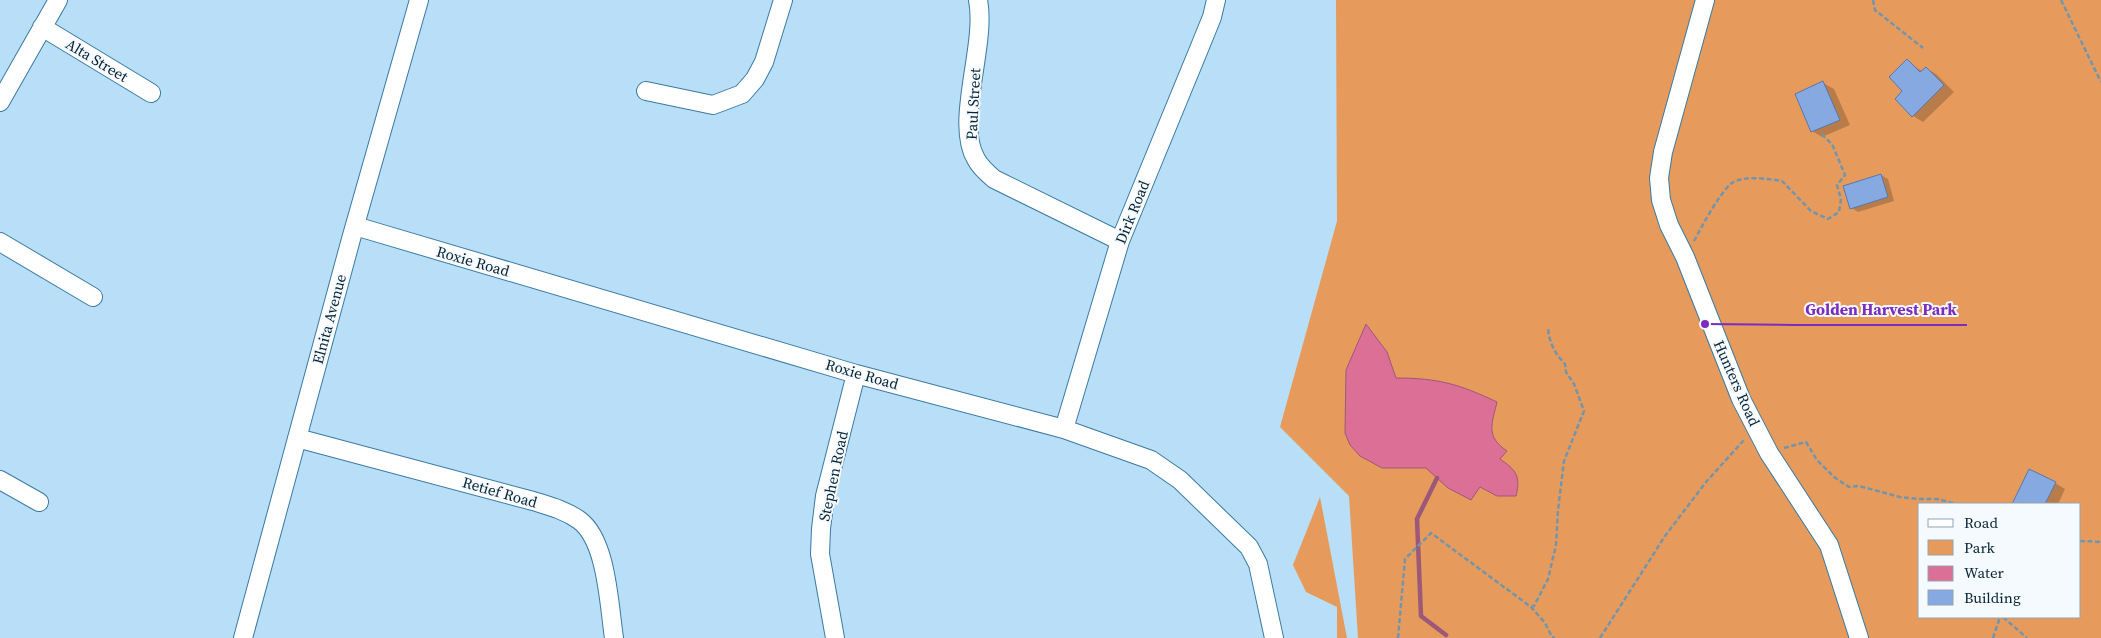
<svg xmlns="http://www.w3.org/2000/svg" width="2101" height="638" viewBox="0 0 2101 638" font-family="'Source Serif 4',serif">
<rect width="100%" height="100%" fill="#b8def8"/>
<path fill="#e69b5d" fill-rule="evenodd" d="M1336 0H2101V638H1358L1349 496 1280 427 1337 221ZM1920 504H2080V617H1920Z
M1320 497 1347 638H1337V607L1306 592 1293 565Z"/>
<path fill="#dc6f96" stroke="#9c5878" d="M1366 324 1387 352 1396 378C1438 378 1459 384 1497 402 1492 424 1485 436 1507 451L1500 459C1516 470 1521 476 1516 496H1497L1480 487 1471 500 1448 488 1426 468H1382L1360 456 1350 445 1345 433 1346 370Z"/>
<path fill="#0003" d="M1907 61 1923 72 1926 68 1936 74 1954 92 1923 122 1913 116 1896 99 1904 91Z
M1823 83 1834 89 1850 125 1822 137 1812 131Z
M1881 175 1888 179 1894 201 1858 212 1852 208Z
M2055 483 2065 489 2058 504H2013Z"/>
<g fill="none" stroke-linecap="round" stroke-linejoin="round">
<path stroke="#9c5878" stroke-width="4.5" d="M1437 478 1417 519 1421 616 1446 635"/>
</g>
<path fill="#85a9e0" stroke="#5678ac" d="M1907 59 1920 72 1926 67 1944 85 1912 117 1895 99 1902 91 1889 77Z
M1823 81 1840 120 1811 132 1795 94Z
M1881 174 1888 197 1850 209 1843 186Z
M2029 469 2056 482 2045 504H2012Z"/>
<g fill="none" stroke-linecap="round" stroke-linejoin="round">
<defs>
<path id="minor" d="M978 0C987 45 954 122 976 159 980 167 987 173 994 179L1120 241
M1705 0 1663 152 1659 178 1661 200 1669 225 1685 257 1741 399 1769 453 1829 545 1859 638
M42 27 151 93
M646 91 713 105 742 94 755 79 764 62 783 0
M0 102 58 0
M355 226 856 374 1064 429 1151 460 1180 480 1249 547 1258 564 1274 638
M0 242 93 297
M1064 429 1120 241 1199 49 1212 17 1216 0
M297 438 533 501C549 506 565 510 579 520 607 540 609 605 614 638
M0 480 39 502
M243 638 351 239 419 0
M835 638 820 554 821 529 825 496 856 374"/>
</defs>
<use href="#minor" stroke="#3a7aa2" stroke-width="20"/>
<path stroke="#7395ab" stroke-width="2.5" stroke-dasharray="5 2.5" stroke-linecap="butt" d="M1873 0 1875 10 1923 48
M2061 0 2101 82
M1694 241C1702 226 1720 192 1732 183 1744 175 1769 179 1782 181L1811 211 1828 219 1839 212 1841 199 1837 185 1845 175 1832 144 1821 134
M1784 448 1806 442 1817 460 1834 477 1849 487 1859 486 1900 497 1918 499H1937L1957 504
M2080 541 2101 542
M1531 607 1534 606 1548 579 1556 545 1558 510 1564 461 1584 411 1574 384 1566 372 1565 364C1555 354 1549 342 1548 328
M2003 617 2027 638
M1398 638 1405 559 1431 533 1531 607 1545 623 1552 637 1555 638
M1600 638 1665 536 1706 482 1744 440
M1993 638 2000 617"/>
<use href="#minor" stroke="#fff" stroke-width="18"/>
</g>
<g text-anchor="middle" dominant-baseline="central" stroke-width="4" stroke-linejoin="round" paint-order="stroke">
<g font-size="15" fill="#072233" stroke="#f4fafe">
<text transform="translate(97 60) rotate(31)">Alta Street</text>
<text transform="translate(973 104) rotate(-87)">Paul Street</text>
<text transform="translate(1132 212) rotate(-68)">Dirk Road</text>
<text transform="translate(473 261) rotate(16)">Roxie Road</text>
<text transform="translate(329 319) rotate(-75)">Elnita Avenue</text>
<text transform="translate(862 374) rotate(16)">Roxie Road</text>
<text transform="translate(1737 383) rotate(66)">Hunters Road</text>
<text transform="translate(833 476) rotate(-78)">Stephen Road</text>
<text transform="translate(500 492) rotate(16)">Retief Road</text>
</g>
</g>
<path fill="none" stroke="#7b2cbf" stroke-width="2" d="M1705 324L1795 325H1967"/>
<circle fill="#7b2cbf" stroke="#f4fafe" stroke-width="2" cx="1705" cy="324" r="5"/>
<g font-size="16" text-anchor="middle" font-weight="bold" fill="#7b2cbf" stroke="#f4fafe" stroke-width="4" stroke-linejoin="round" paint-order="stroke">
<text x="1881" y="315">Golden Harvest Park</text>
</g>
<rect x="1918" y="503" width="162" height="115" fill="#f4fafe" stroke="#95a4ad"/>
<rect x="1928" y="519" width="25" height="8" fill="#ffffff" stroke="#95a4ad"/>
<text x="1964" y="528" font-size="15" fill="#072233">Road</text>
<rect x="1928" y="540" width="25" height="15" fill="#e69b5d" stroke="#95a4ad"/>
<text x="1964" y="553" font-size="15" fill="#072233">Park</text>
<rect x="1928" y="566" width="25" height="15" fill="#dc6f96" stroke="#95a4ad"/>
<text x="1964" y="578" font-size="15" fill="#072233">Water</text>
<rect x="1928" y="590" width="25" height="15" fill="#85a9e0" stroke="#95a4ad"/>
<text x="1964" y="603" font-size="15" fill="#072233">Building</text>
</svg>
